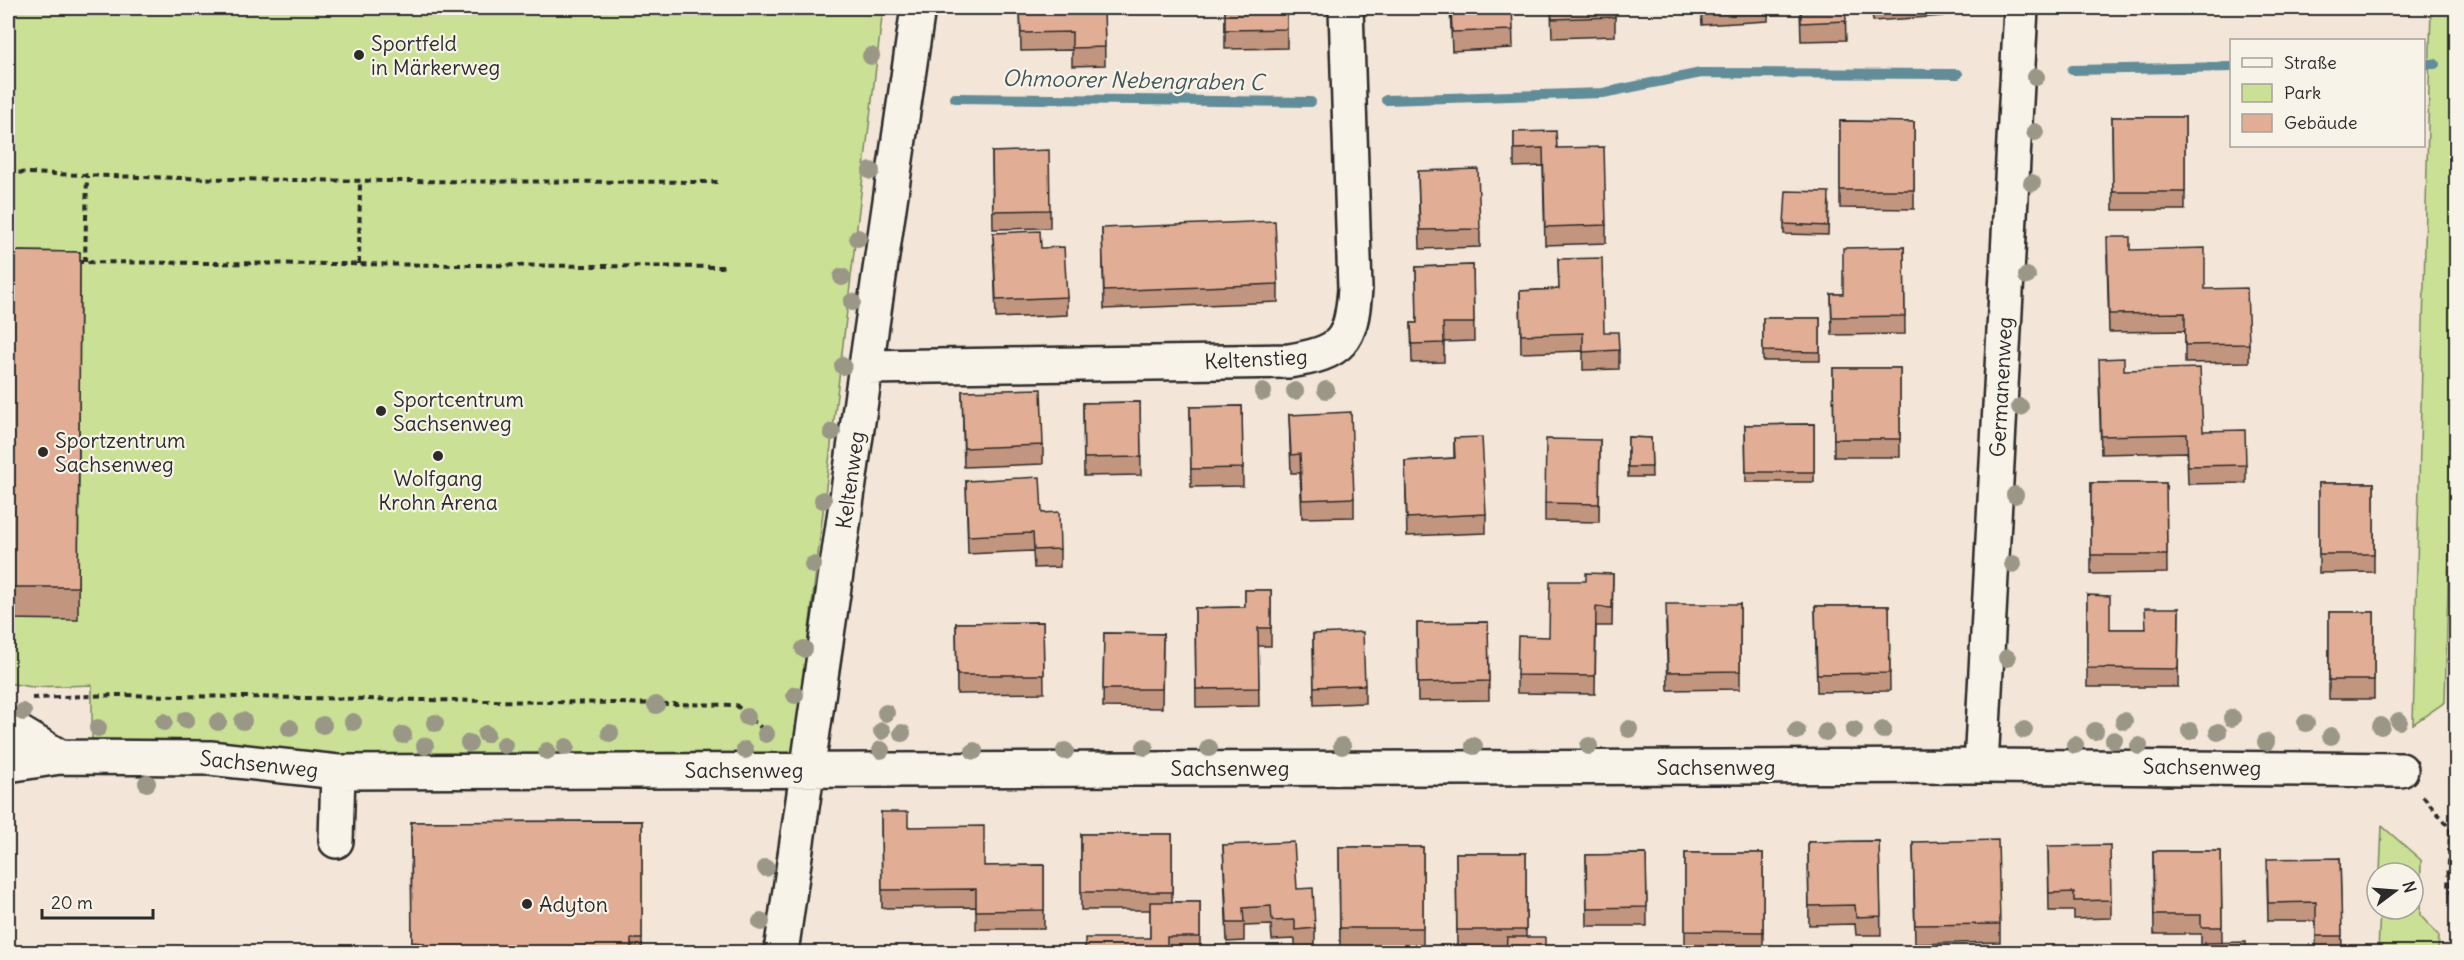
<svg xmlns="http://www.w3.org/2000/svg" width="2464" height="960" viewBox="0 0 2464 960" font-family="Delius,sans-serif">
<rect width="100%" height="100%" fill="#f3e5d7"/>
<filter id="ink" filterUnits="userSpaceOnUse"><feTurbulence type="fractalNoise" baseFrequency=".0167" numOctaves="2"/><feDisplacementMap in="SourceGraphic" scale="12" xChannelSelector="R" yChannelSelector="G"/><feConvolveMatrix kernelMatrix="1 2 1 2 8 2 1 2 1" color-interpolation-filters="sRGB"/></filter>
<g filter="url(#ink)">
<path fill="#c9e095" stroke="#7a8660" stroke-width="1.5" d="M8 8H883L794 756 340 757 216 741 92 739V685L32 687 8 683Z
M2431 8H2456V280L2445 702 2413 724Z
M2382 826 2421 860 2420 915 2439 936 2438 952H2378L2380 909H2413V873H2380Z"/>
<g fill="none" stroke-linecap="round" stroke-linejoin="round">
<path stroke="#608d99" stroke-width="10" d="M2424 64H2435
M2072 70 2232 67
M955 98 1311 102
M1386 100 1603 93 1701 73 1958 74"/>
<defs>
<path id="minor" d="M866 367 1289 361C1343 353 1351 341 1355 289L1346 8
M8 726 60 757
M8 765 60 757 210 758 338 772 1981 766 2401 770
M1981 766 2021 8
M336 841 338 772
M781 952 918 8"/>
</defs>
<use href="#minor" stroke="#2b2b2b" stroke-width="38"/>
<path stroke="#2b2b2b" stroke-width="4" stroke-dasharray="6 4.5" stroke-linecap="butt" d="M8 172C245 183 483 181 720 182
M77 262 725 267
M85 262 87 176
M359 264 360 180
M32 698 119 695 736 705 769 735
M2423 796 2450 828 2448 890 2456 895"/>
<use href="#minor" stroke="#f7f3e8" stroke-width="33"/>
</g>
<g fill="#9a9787">
<circle cx="871" cy="56" r="9"/>
<circle cx="2036" cy="77" r="9"/>
<circle cx="2035" cy="132" r="9"/>
<circle cx="871" cy="171" r="9"/>
<circle cx="2032" cy="183" r="9"/>
<circle cx="858" cy="238" r="9"/>
<circle cx="2027" cy="276" r="9"/>
<circle cx="842" cy="277" r="9"/>
<circle cx="852" cy="302" r="9"/>
<circle cx="843" cy="366" r="9"/>
<circle cx="1326" cy="390" r="9"/>
<circle cx="1295" cy="391" r="9"/>
<circle cx="1263" cy="392" r="9"/>
<circle cx="2020" cy="407" r="9"/>
<circle cx="832" cy="432" r="9"/>
<circle cx="2015" cy="495" r="9"/>
<circle cx="823" cy="500" r="9"/>
<circle cx="2013" cy="564" r="9"/>
<circle cx="813" cy="565" r="9"/>
<circle cx="804" cy="649" r="9"/>
<circle cx="2007" cy="658" r="9"/>
<circle cx="795" cy="695" r="9"/>
<circle cx="656" cy="705" r="9"/>
<circle cx="23" cy="712" r="9"/>
<circle cx="886" cy="713" r="9"/>
<circle cx="747" cy="717" r="9"/>
<circle cx="2232" cy="718" r="9"/>
<circle cx="186" cy="720" r="9"/>
<circle cx="243" cy="721" r="9"/>
<circle cx="2124" cy="721" r="9"/>
<circle cx="2399" cy="721" r="9"/>
<circle cx="164" cy="722" r="9"/>
<circle cx="218" cy="722" r="9"/>
<circle cx="353" cy="722" r="9"/>
<circle cx="435" cy="723" r="9"/>
<circle cx="2306" cy="723" r="9"/>
<circle cx="323" cy="725" r="9"/>
<circle cx="2381" cy="726" r="9"/>
<circle cx="98" cy="728" r="9"/>
<circle cx="290" cy="728" r="9"/>
<circle cx="1629" cy="729" r="9"/>
<circle cx="1854" cy="730" r="9"/>
<circle cx="1883" cy="730" r="9"/>
<circle cx="2024" cy="730" r="9"/>
<circle cx="882" cy="731" r="9"/>
<circle cx="1797" cy="731" r="9"/>
<circle cx="2095" cy="731" r="9"/>
<circle cx="2190" cy="731" r="9"/>
<circle cx="1826" cy="732" r="9"/>
<circle cx="2218" cy="732" r="9"/>
<circle cx="610" cy="733" r="9"/>
<circle cx="902" cy="733" r="9"/>
<circle cx="486" cy="734" r="9"/>
<circle cx="766" cy="734" r="9"/>
<circle cx="403" cy="735" r="9"/>
<circle cx="2331" cy="736" r="9"/>
<circle cx="2114" cy="740" r="9"/>
<circle cx="2266" cy="742" r="9"/>
<circle cx="469" cy="743" r="9"/>
<circle cx="504" cy="745" r="9"/>
<circle cx="2075" cy="745" r="9"/>
<circle cx="425" cy="746" r="9"/>
<circle cx="1342" cy="746" r="9"/>
<circle cx="1474" cy="746" r="9"/>
<circle cx="1589" cy="746" r="9"/>
<circle cx="2139" cy="746" r="9"/>
<circle cx="566" cy="747" r="9"/>
<circle cx="1145" cy="747" r="9"/>
<circle cx="1209" cy="748" r="9"/>
<circle cx="745" cy="750" r="9"/>
<circle cx="881" cy="750" r="9"/>
<circle cx="547" cy="751" r="9"/>
<circle cx="974" cy="751" r="9"/>
<circle cx="1065" cy="751" r="9"/>
<circle cx="147" cy="783" r="9"/>
<circle cx="766" cy="868" r="9"/>
<circle cx="761" cy="922" r="9"/>
</g>
<path fill="#c2957f" stroke="#2b2b2b" stroke-width="1.5" d="M1020 8H1104L1105 65 1072 66V50L1021 51Z
M1225 8H1287V48L1225 49Z
M1450 8H1512L1513 48 1452 51Z
M1551 8H1615V36L1552 38Z
M1701 8H1768V21L1702 25Z
M1800 8H1845L1846 40 1801 41Z
M1864 8H1943V16L1873 21 1872 13Z
M2128 8H2178L2129 11Z
M2112 117H2185V210H2113Z
M1840 121 1914 122V209L1840 208Z
M1514 132 1557 148 1606 225V243L1545 245 1543 166 1514 167Z
M992 152 1050 210V228L993 229Z
M1418 171 1480 229V247L1420 249Z
M1829 202 1828 235 1784 234V224Z
M1102 228 1278 284V302L1104 309Z
M993 233 1041 248 1067 297V315L996 318Z
M1904 247 1905 334 1832 335 1831 294H1843Z
M2130 250 2205 289 2249 344V362L2185 363V331L2109 332 2107 255Z
M8 251 80 252 78 620 8 619Z
M1558 259 1604 332 1619 350V369L1583 370V351L1521 353 1520 291 1559 289Z
M1473 265 1474 341 1444 342V362L1412 363 1411 323H1417L1416 267Z
M1763 318H1820V361H1763Z
M1833 368H1900V457H1834Z
M2124 370 2246 465V483L2188 484 2187 452 2101 454 2099 377Z
M962 391 1043 445V464L964 467Z
M1140 402 1141 475 1084 476 1083 403Z
M1242 406 1243 486 1191 487 1190 407Z
M1289 415 1354 498V517L1302 518 1300 473H1291Z
M1814 424V482H1746L1745 425Z
M1628 437 1651 438 1652 477H1628Z
M1454 438 1486 514V533L1407 536 1405 461 1454 458Z
M1600 440 1599 522 1545 521V503Z
M966 481 1042 513 1060 549V567L1034 568 1033 551 968 554Z
M2091 483H2166L2167 573 2091 574Z
M2319 483H2374V572L2319 573Z
M1613 574 1612 626H1596L1595 694 1517 693V675L1549 637 1586 581Z
M1245 590H1271V646H1258L1259 706 1196 707 1195 608 1245 607Z
M2087 595 2110 629H2145L2179 608 2178 687H2087Z
M1740 604V689L1668 690 1666 622Z
M1815 606H1889L1890 691 1817 692Z
M2329 612H2374V699H2329Z
M1043 622 1044 693 957 694 956 623Z
M1488 622 1489 700 1418 701 1417 623Z
M1104 633 1163 634 1162 708 1103 707Z
M1313 634 1365 685V703L1314 705Z
M881 812 984 866 1044 865V929H976V907L882 908Z
M642 821V952H412L411 822Z
M1081 834H1172V902H1200V952H1085L1150 938V910H1081Z
M1879 841 1881 935H1856L1855 924 1809 925 1808 842Z
M1913 842 2000 924V942L1915 944Z
M1223 845 1297 889 1315 928V947L1295 948V939L1272 940 1271 925 1244 926V941L1227 942Z
M2048 846 2111 900V918L2074 919V911H2049Z
M1339 847H1423V946H1340Z
M2153 851H2221L2222 943 2201 945V934H2154Z
M1456 853H1526V937L1507 948H1457Z
M1685 853H1763V950H1685Z
M1646 854 1647 926H1587L1586 855Z
M2340 858 2342 952H2316V921H2268L2267 878Z"/>
<path fill="#e1ad94" stroke="#2b2b2b" stroke-width="1.5" d="M1020 8H1104L1105 47 1072 48V32L1021 33Z
M1225 8H1287V29L1225 30Z
M1451 8H1512L1513 30 1452 32Z
M1551 8H1615V17L1552 19Z
M1801 8H1845L1846 21 1801 23Z
M2112 117H2185V192H2113Z
M1840 121 1914 122V190H1840Z
M1556 131 1557 148 1604 147 1606 225 1545 227 1543 148 1514 149V132Z
M1049 150 1050 210 993 211 992 152Z
M1478 169 1480 229 1420 230 1418 171Z
M1786 191 1829 192 1828 226 1784 224Z
M1275 221 1278 284 1104 291 1102 228Z
M1040 231 1041 248 1064 247 1067 297 996 300 993 233Z
M2107 237H2130V250L2205 248V289L2247 288 2249 344 2185 345V313L2109 314Z
M1904 247 1905 316 1832 317 1831 294H1843V248Z
M8 251 80 252 78 587H8Z
M1602 258 1604 332H1618L1619 350 1583 352V333L1521 335 1520 291 1559 289 1558 259Z
M1473 265 1474 323H1443L1444 343 1412 344 1411 323H1417L1416 267Z
M1763 318H1820V352L1763 351Z
M2124 358V370L2200 368 2203 431 2245 430 2246 465 2188 466 2187 434 2101 436 2099 359Z
M1833 368H1900V439H1834Z
M1041 389 1043 445 964 448 962 391Z
M1140 402 1141 457 1084 458 1083 403Z
M1242 406 1243 468 1191 469 1190 407Z
M1351 412 1354 498 1302 500 1300 454 1291 455 1289 415Z
M1814 424V472H1746L1745 425Z
M1482 437 1486 514 1407 518 1405 461 1455 458 1454 438Z
M1628 437 1651 438 1652 467H1628Z
M1546 439 1600 440 1599 504 1545 503Z
M1040 477 1042 513 1059 512 1060 549 1034 550 1033 533 968 536 966 481Z
M2091 483H2166L2167 555H2091Z
M2319 483H2374V554H2319Z
M1586 573 1613 574 1612 608 1596 607 1595 676 1517 675 1518 636 1549 637 1550 581H1586Z
M1245 590H1271V628H1258L1259 688 1196 689 1195 608 1245 607Z
M2087 595 2110 596V629H2146L2145 608H2179L2178 669 2087 668Z
M1666 604H1740V671L1668 672Z
M1815 606H1889L1890 673 1817 674Z
M2329 612H2374V680H2329Z
M1043 622 1044 675H957L956 623Z
M1488 622 1489 681 1418 683 1417 623Z
M1363 632 1365 685 1314 687 1313 634Z
M1104 633 1163 634 1162 689H1103Z
M881 812H908V827L984 826V866L1044 865V910L976 911V889L882 890Z
M642 821V939H631V952H424V943L412 942 411 822Z
M1081 834H1172V892H1081Z
M1998 840 2000 924 1915 925 1913 842Z
M1879 841 1881 916 1856 917 1855 905 1809 906 1808 842Z
M1294 842 1297 889 1313 888 1315 928 1295 930V920L1272 921 1271 906 1243 908 1244 923H1227L1223 845Z
M2110 845 2111 900 2074 901V892L2049 893 2048 846Z
M1339 847H1423V928H1340Z
M2153 851H2221L2222 927H2201V915H2154Z
M1456 853H1526V930H1457Z
M1685 853H1763V932L1685 931Z
M1646 854 1647 907 1587 908 1586 855Z
M2340 858 2342 936H2316V902L2268 903 2267 859Z
M1150 902H1200V937H1167V952H1085V938H1150Z
M1507 937H1545V952H1506Z
M2246 942V952H2205V943Z"/>
</g>
<g fill="#2b2b2b" stroke="#f7f3e8" stroke-width="2">
<circle cx="359" cy="55" r="6"/>
<circle cx="381" cy="411" r="6"/>
<circle cx="43" cy="452" r="6"/>
<circle cx="438" cy="456" r="6"/>
<circle cx="527" cy="904" r="6"/>
</g>
<g text-anchor="middle" dominant-baseline="central" stroke-width="4.5" stroke-linejoin="round" paint-order="stroke">
<g font-size="21" fill="#2b2b2b" stroke="#f7f3e8" text-anchor="start">
<text x="371" y="43">Sportfeld<tspan x="371" dy="24">in Märkerweg</tspan></text>
<text x="393" y="399">Sportcentrum<tspan x="393" dy="24">Sachsenweg</tspan></text>
<text x="55" y="440">Sportzentrum<tspan x="55" dy="24">Sachsenweg</tspan></text>
<text x="438" y="478" text-anchor="middle">Wolfgang<tspan x="438" dy="24">Krohn Arena</tspan></text>
<text x="539" y="904">Adyton</text>
</g>
<g font-size="21" fill="#2b2b2b" stroke="#f7f3e8">
<text transform="translate(1256 359) rotate(-3)">Keltenstieg</text>
<text transform="translate(2001 387) rotate(-87)">Germanenweg</text>
<text transform="translate(850 480) rotate(-82)">Keltenweg</text>
<text transform="translate(259 764) rotate(6)">Sachsenweg</text>
<text x="1716" y="767">Sachsenweg</text>
<text transform="translate(2202 767) rotate(1)">Sachsenweg</text>
<text x="1230" y="768">Sachsenweg</text>
<text x="744" y="770">Sachsenweg</text>
</g>
<g font-size="22" font-style="italic" fill="#415459" stroke="#f7f3e8">
<text transform="translate(1133 80) rotate(1)">Ohmoorer Nebengraben C</text>
</g>
</g>
<rect width="2464" height="960" fill="none" stroke="#f7f3e8" stroke-width="30"/>
<rect x="15" y="15" width="2434" height="930" fill="none" stroke="#2b2b2b" stroke-width="2" filter="url(#ink)"/>
<rect x="2230" y="39" width="195" height="108" fill="#f7f3e8" stroke="#a5a39c" stroke-width="1.5"/>
<rect x="2242" y="58" width="30" height="9" fill="#f7f3e8" stroke="#a5a39c" stroke-width="1.5"/>
<text x="2284" y="69" font-size="18" fill="#2b2b2b">Straße</text>
<rect x="2242" y="84" width="30" height="18" fill="#c9e095" stroke="#a5a39c" stroke-width="1.5"/>
<text x="2284" y="99" font-size="18" fill="#2b2b2b">Park</text>
<rect x="2242" y="114" width="30" height="18" fill="#e1ad94" stroke="#a5a39c" stroke-width="1.5"/>
<text x="2284" y="129" font-size="18" fill="#2b2b2b">Gebäude</text>
<g transform="translate(2395 891) rotate(74)"><circle r="28" fill="#f7f3e8" stroke="#a5a39c" stroke-width="1.5"/>
<path d="M0-4.5L10 22L0 15L-10 22Z" fill="#2b2b2b"/>
<text y="-9" font-size="16" font-weight="bold" text-anchor="middle" fill="#2b2b2b">N</text>
</g>
<path d="M42 909v9h111v-9" fill="none" stroke="#2b2b2b" stroke-width="3"/>
<text x="51" y="909" font-size="18" fill="#2b2b2b" stroke="#f7f3e8" stroke-width="4.5" paint-order="stroke">20 m</text>
</svg>
